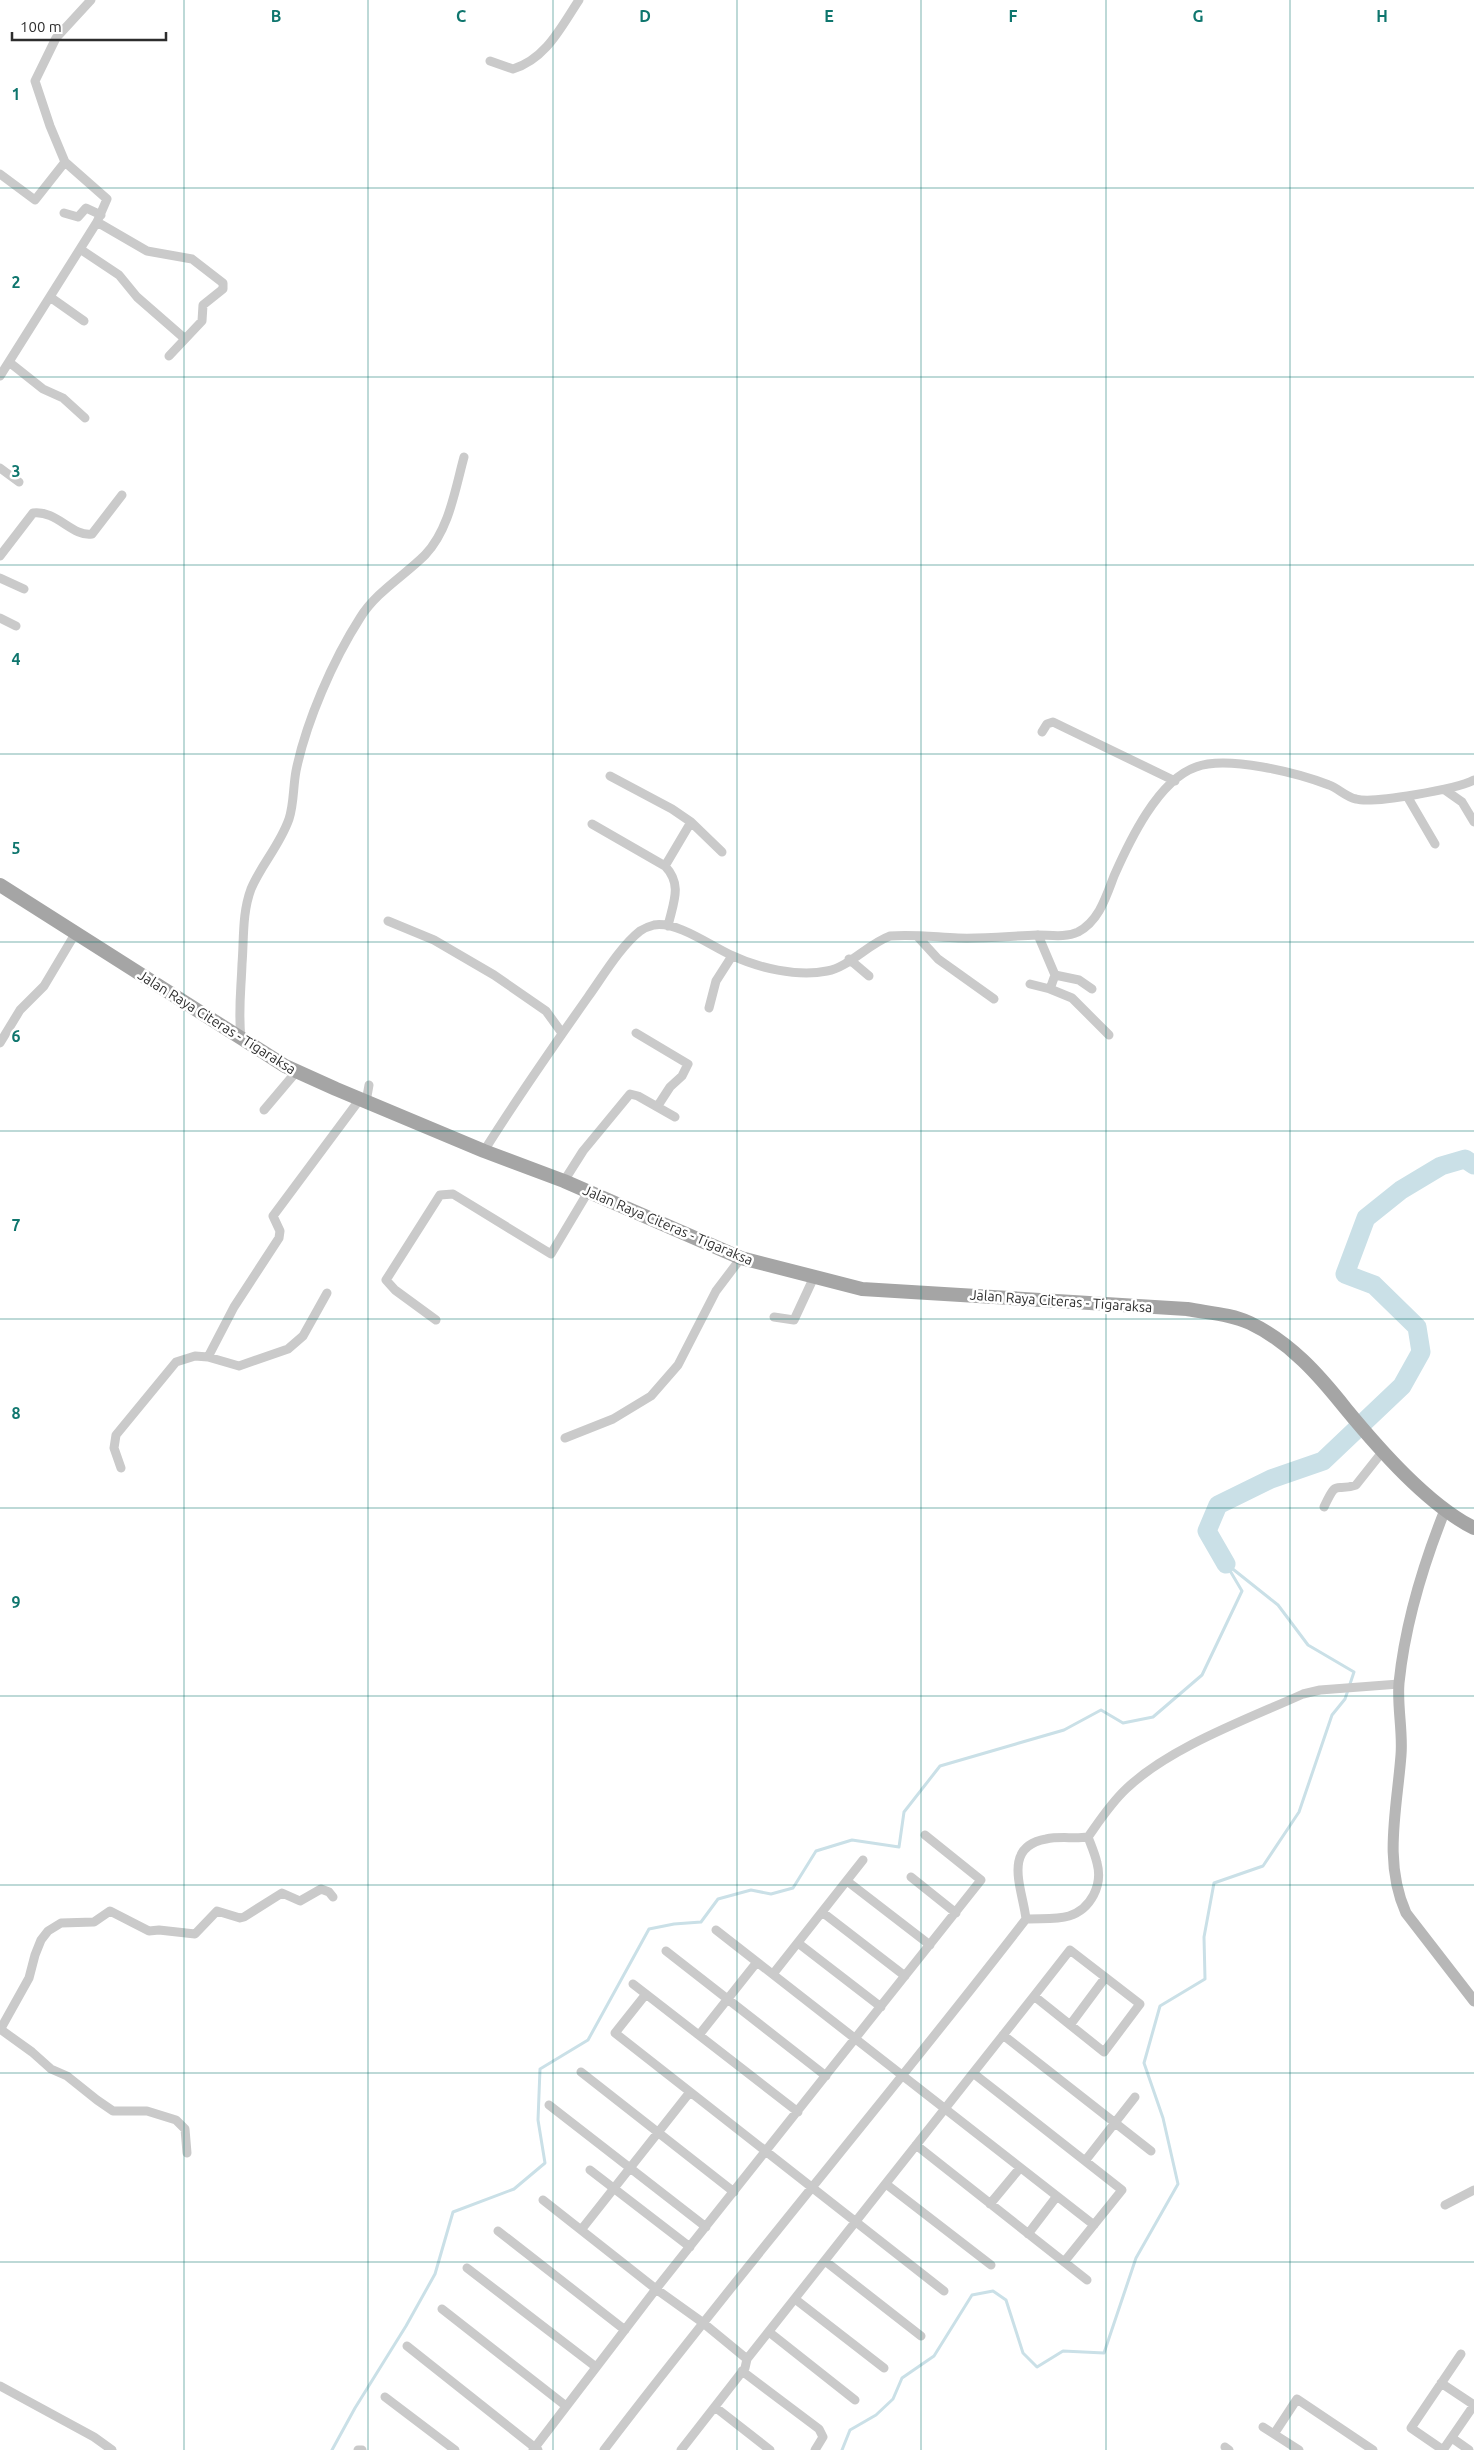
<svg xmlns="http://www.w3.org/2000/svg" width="1474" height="2450" viewBox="0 0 1474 2450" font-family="Ubuntu,sans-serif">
<rect width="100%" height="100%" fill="#fff"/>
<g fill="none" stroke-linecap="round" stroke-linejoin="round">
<path stroke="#cae0e7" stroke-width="3" d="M332 2450 355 2408 406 2326 435 2274 453 2212 514 2189 545 2163 538 2120 540 2069 588 2040 649 1929 674 1924 701 1922 718 1899 751 1890 771 1894 793 1888 816 1851 852 1840 899 1847 904 1812 940 1766 1064 1730 1101 1710 1123 1723 1153 1717 1202 1675 1242 1591 1226 1564
M842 2450 850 2430 876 2415 893 2399 902 2378 934 2356 972 2295 993 2291 1006 2300 1023 2353 1037 2367 1063 2351 1104 2353 1136 2258 1178 2184 1163 2118 1144 2063 1160 2006 1205 1979 1204 1937 1214 1883 1263 1866 1299 1812 1332 1715 1345 1699 1354 1672 1308 1645 1278 1605 1229 1566"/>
<path stroke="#cae0e7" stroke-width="19" d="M1226 1564 1207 1531 1218 1505 1271 1479 1323 1461 1402 1386 1421 1352 1417 1327 1374 1285 1345 1274 1366 1218 1401 1190 1441 1166 1465 1159 1474 1165"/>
<path stroke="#cacaca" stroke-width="9" d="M490 61 513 69C546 59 561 27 579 0
M0 174 35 200 65 162
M64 213 78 217 86 208 101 215
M97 222 147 251 192 259 223 283V289L203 305 202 321 169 356
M80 249 119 275 137 297 184 338
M50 297 84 321
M9 362 43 389 63 398 85 418
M0 376 97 222 107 199 65 162 50 126 35 81 56 38 91 0
M0 468 19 482
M0 556 33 513C57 510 72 537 92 534L122 495
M0 578 24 589
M0 618 16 626
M1042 732 1047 724 1053 722 1175 781
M610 776 672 809 691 822 665 866
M1445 790 1462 802 1474 822
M1407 796 1435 844
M691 822 722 852
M592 824 665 866C683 885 673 903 668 926
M388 921 434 940 494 975 546 1011 562 1033
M1038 935 1055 975 1079 980 1092 989
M917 936 938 959 994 999
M849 959 869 976
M1055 975 1050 989 1072 998 1109 1035
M1030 984 1050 989
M709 1008 716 981 732 956
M636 1033 688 1064 682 1076 670 1087 657 1107
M241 1039C238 1011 241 992 242 964 244 939 242 913 251 889 261 865 280 845 289 819 294 804 293 787 296 771 306 722 333 660 360 618 376 592 404 576 425 555 449 530 455 490 464 457
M0 1043 20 1010 44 986 75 934
M366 1102 369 1085
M264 1110 297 1071
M484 1151C517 1098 552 1048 588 997 603 976 620 947 640 931 643 929 650 926 654 925 677 921 711 946 731 955 758 968 797 977 827 971 849 967 868 944 890 936 912 934 935 937 958 938 984 939 1010 936 1037 935 1050 935 1065 938 1078 932 1099 921 1106 897 1114 876 1129 842 1158 780 1196 767 1227 755 1298 773 1329 785 1338 788 1346 797 1356 799 1373 804 1457 789 1474 780
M564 1181 583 1151 630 1094 638 1096 675 1117
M774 1317 794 1320 814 1277
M436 1320 395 1290 386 1280 440 1195 453 1194 551 1254 588 1192
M208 1357 234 1307 279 1238 280 1231 273 1216 360 1099
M565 1438 613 1419 651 1396 678 1365 716 1291 741 1258
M121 1468 114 1448 116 1435 176 1362 195 1356 208 1357 239 1366 288 1349 303 1336 327 1293
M1324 1507C1338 1477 1334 1493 1356 1485L1383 1451
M911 1877 956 1913
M847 1881 930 1945
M822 1912 905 1976
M1026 1919C1040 1918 1056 1920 1069 1916 1091 1909 1103 1885 1097 1863 1095 1854 1091 1845 1088 1837
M716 1930 1094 2225
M798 1943 881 2007
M666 1951 826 2076
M773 1974 863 1860
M633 1984 798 2112
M646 1994 615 2033 944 2291
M1070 2025 1105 1978
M0 2029 32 2052 51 2069 67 2076 97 2100 113 2111H147L176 2120 185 2129 187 2153
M0 2030 29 1978 35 1955 41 1940 48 1931 61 1923 94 1922 110 1911 149 1931 159 1930 195 1934 217 1911 240 1918 244 1917 282 1893 300 1901 321 1889 329 1892 333 1897
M699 2035 757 1962
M1003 2035 1151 2151
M581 2072 734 2192
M973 2073 1122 2190 1064 2262
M549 2105 706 2227
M916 2145 1087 2280
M1085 2161 1135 2097
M590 2170 690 2247
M886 2184 991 2265
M543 2200 656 2289 702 2322 747 2359 745 2368 681 2450
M990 2204 1020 2168
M1445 2205 1474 2190
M581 2230 690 2092
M498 2231 625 2330
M1028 2234 1057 2196
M825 2261 921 2336
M467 2268 596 2367
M795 2299 884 2368
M442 2309 566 2406
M769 2332 855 2400
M407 2346 538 2450
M747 2359 1034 1996 1070 1950 1140 2004 1104 2052 1034 1996
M742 2371 819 2429 823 2437 815 2450
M1441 2383 1474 2405
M0 2386 94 2437 112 2450
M385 2397 455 2450
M715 2407 770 2450
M1263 2427 1299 2450
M1274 2434 1297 2399 1373 2450
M1452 2438 1469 2450
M1225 2447 1229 2450
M358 2450H362
M533 2450 656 2289 981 1880 925 1835
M604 2450C741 2270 888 2098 1026 1919 1023 1890 1001 1847 1046 1839 1060 1836 1074 1839 1088 1837 1100 1820 1111 1803 1126 1789 1170 1747 1248 1719 1303 1694L1320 1690 1399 1684
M1443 2450 1411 2428 1461 2354
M1443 2450 1474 2405"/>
<path stroke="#b7b7b7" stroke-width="11" d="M1445 1510C1423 1565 1405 1624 1399 1683 1397 1707 1403 1731 1401 1755 1397 1809 1383 1862 1406 1913L1474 2001"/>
<path stroke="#a5a5a5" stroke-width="14" d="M0 885 285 1066 336 1089 484 1151 564 1181 741 1258 862 1289 1187 1309C1208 1313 1231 1314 1250 1323 1290 1342 1319 1375 1346 1409 1379 1449 1428 1505 1474 1528"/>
</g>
<path fill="none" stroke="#0f766e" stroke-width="1" stroke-opacity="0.55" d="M184 0V2450M368 0V2450M553 0V2450M737 0V2450M921 0V2450M1106 0V2450M1290 0V2450M0 188H1474M0 377H1474M0 565H1474M0 754H1474M0 942H1474M0 1131H1474M0 1319H1474M0 1508H1474M0 1696H1474M0 1885H1474M0 2073H1474M0 2262H1474"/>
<g text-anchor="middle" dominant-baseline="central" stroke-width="5" stroke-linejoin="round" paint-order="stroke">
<g font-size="14" fill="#2d2d2d" stroke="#fff">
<text transform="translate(217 1022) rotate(32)">Jalan Raya Citeras - Tigaraksa</text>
<text transform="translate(668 1225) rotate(23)">Jalan Raya Citeras - Tigaraksa</text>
<text transform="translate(1061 1301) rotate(4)">Jalan Raya Citeras - Tigaraksa</text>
</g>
</g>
<g font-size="16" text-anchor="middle" font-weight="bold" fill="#0f766e" stroke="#fff" stroke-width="5" stroke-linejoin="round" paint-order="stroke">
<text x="276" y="22">B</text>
<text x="461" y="22">C</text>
<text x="645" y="22">D</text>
<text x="829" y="22">E</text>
<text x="1013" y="22">F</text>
<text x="1198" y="22">G</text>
<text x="1382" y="22">H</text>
<text x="16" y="100">1</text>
<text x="16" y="288">2</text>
<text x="16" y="477">3</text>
<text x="16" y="665">4</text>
<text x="16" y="854">5</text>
<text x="16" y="1042">6</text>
<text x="16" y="1231">7</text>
<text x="16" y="1419">8</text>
<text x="16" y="1608">9</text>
</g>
<path d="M12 32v8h154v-8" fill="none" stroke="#2d2d2d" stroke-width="2.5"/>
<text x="20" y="32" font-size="15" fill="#2d2d2d" stroke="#ffffff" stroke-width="4" paint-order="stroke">100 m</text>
</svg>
